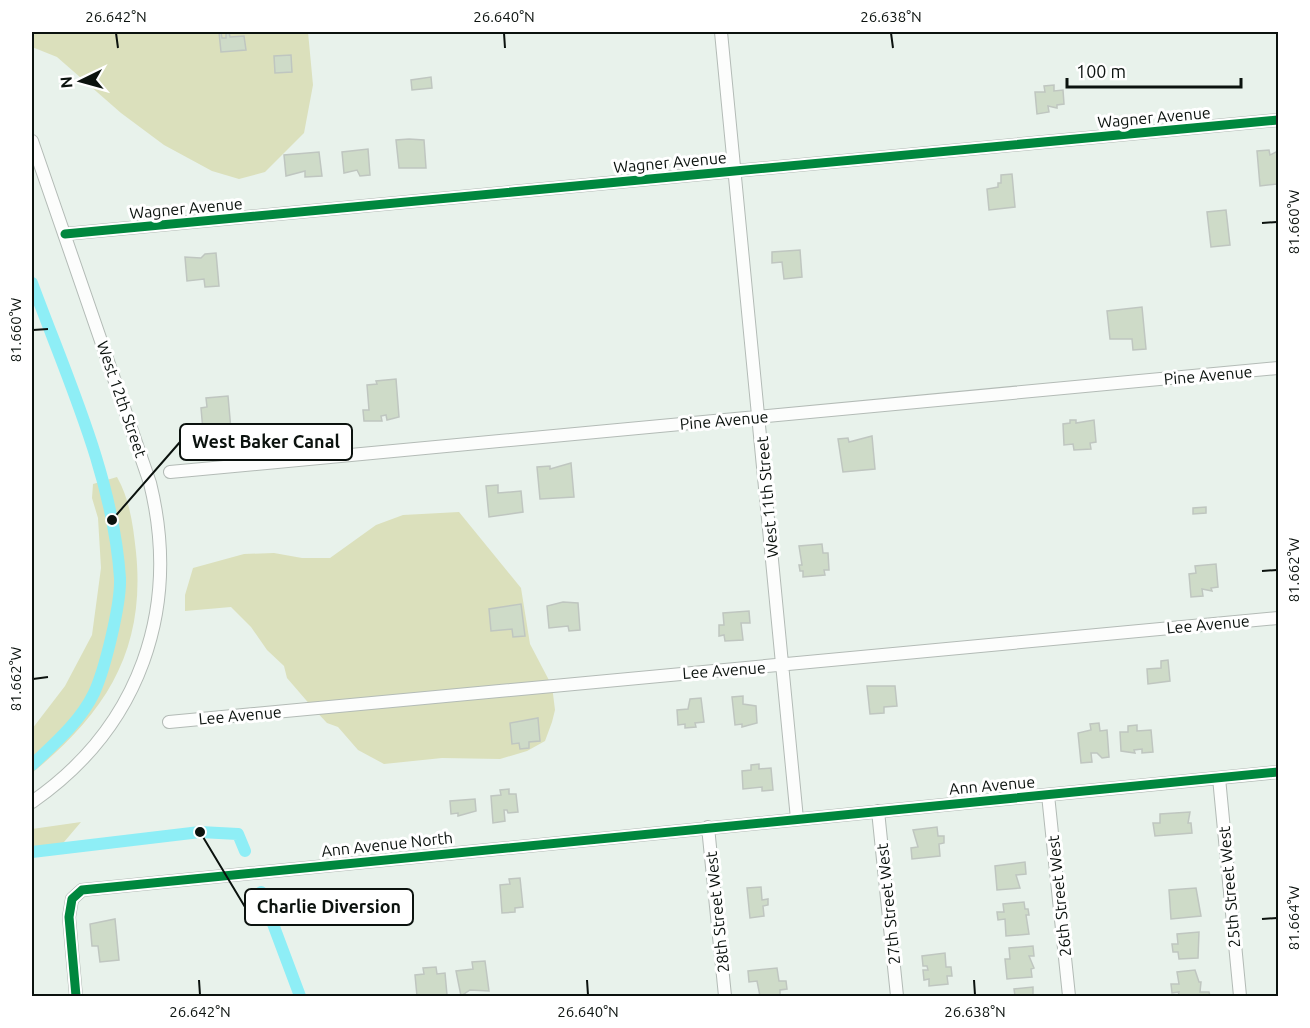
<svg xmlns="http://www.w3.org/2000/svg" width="1310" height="1028" viewBox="0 0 1310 1028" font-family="Ubuntu,sans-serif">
<rect width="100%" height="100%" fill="#e8f2eb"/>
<path fill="#dbe0bc" d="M32 32H308L313 85 304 133 265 172 239 179 212 171 164 145 121 113 57 57 32 47Z
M117 477C130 500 133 525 136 552 146 650 106 713 32 773V729L65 686 92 635 101 568 98 518 92 498 93 484Z
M459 512 521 588 530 644 552 686 555 710 552 722 545 741 527 751 500 759 442 758 384 764 358 750 338 727 327 723 312 707 287 678 284 666 267 650 251 627 231 607 185 611V595L193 568 244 554 274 553 302 558H330L376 525 403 515Z
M81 822 53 855 32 857V829Z"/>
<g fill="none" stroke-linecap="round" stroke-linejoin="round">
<path stroke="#8eeef6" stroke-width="12" d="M32 283C67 378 113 476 120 578 121 604 105 669 94 693 80 722 54 744 32 765
M32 852 200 832 238 834 245 851
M261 892 300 996"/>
</g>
<path fill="#cedbc8" stroke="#bfc6c0" stroke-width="1.5" d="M219 32H221L222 38H226V32H229L230 37 244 36 246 50 221 52Z
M291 55 292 72 275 73 274 56Z
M431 77 432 88 412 90 411 80Z
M1054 85V91L1063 90 1064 104 1057 105V108L1048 106 1049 112 1037 114 1035 92H1045L1044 86Z
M409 139 424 140 426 168H399L396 140Z
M368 149 370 175 360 176 357 170 344 173 342 152Z
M1269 150 1270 155 1278 151V194L1277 184 1260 186 1257 151Z
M319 152 322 176 305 177V171L286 176 284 155Z
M1012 174 1015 207 989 210 987 189 998 187V183H1001V175Z
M1226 210 1230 245 1211 247 1207 212Z
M800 250 802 277 784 279 782 262 772 263V252Z
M216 253 219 286 205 287 204 279 187 281 185 257 201 258 205 254Z
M1142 307 1146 349 1133 350 1132 339H1110L1107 311Z
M396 379 399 417 387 420 386 415 381 416 382 421H364L363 410H369L367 385 377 384 376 381Z
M228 396 231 430 215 432 216 441 204 442 201 408 207 407 206 398Z
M1070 420H1076V423L1094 420 1096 442 1090 443 1091 449 1074 450 1073 444 1064 445 1063 424 1070 423Z
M872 436 875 469 843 472 838 439 848 438 849 442Z
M571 463 574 497 540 499 537 467 550 466V469Z
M498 485V493L521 491 523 512 489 517 486 486Z
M1206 507V513L1193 514V508Z
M822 544 823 553H828L829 570H824L825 575 803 577V571H800L799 565H802L799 546Z
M1216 564 1218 587 1211 588 1212 591 1202 589 1203 596 1191 597 1189 574 1196 573 1195 566Z
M563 602 578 603 580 630 569 631 568 626 549 628 547 606Z
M521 604 525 636 513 637 512 629 491 631 489 609Z
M749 611 750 623H741L743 640 725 641 724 635 719 636V625H724L723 613Z
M1168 660 1170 681 1148 684 1147 669 1161 668V661Z
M867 686H895L897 706 884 707V713L870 714Z
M743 696V704L756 706 757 723 742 727V724L735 725 732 697Z
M701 698 704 722 695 723 696 727 685 728V724L678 725 677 710 688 709 690 699Z
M538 718 540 741 529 742V748L520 749 519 743 512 744 510 723Z
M1099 723 1100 731 1107 730 1109 757 1102 758 1097 753H1091L1092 762 1081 763 1078 733 1091 730 1090 724Z
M1137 725V731L1151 730 1153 752 1142 753V749L1134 750 1135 753 1121 751 1120 732H1128V726Z
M759 764V769L771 768 773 790 762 791V787L743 789 742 771 751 770V765Z
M509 789V794H516L518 812 508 813 507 810H504L505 821 493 823 491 796 501 795 500 790Z
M475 799 476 811 458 816V813L451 814 450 801Z
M1190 812 1188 823H1191L1192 833 1155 836 1153 823H1160V814Z
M937 827 938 836H944V843L939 844 940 856 912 859 911 848 918 847 913 830Z
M1025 862 1026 874 1016 875 1020 888 997 890 995 866Z
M520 878 523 907 515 908V912L502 913 500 885 510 884 509 879Z
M761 887 762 900 768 899V905L763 906 764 916 750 918 747 888Z
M1196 888 1201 916 1171 919 1169 890Z
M1024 902 1025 909H1028L1029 915H1026L1029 934 1006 936 1005 919 998 920 997 912H1004L1003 904Z
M115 919 119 960 100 962 98 946H92L90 924Z
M1199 932 1198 958 1179 959 1178 952H1173L1172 944H1178L1177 934Z
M1033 946 1034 956H1029L1034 968 1031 969 1032 977 1007 979 1005 959H1010L1009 948Z
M945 953 946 967H951L952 976H947L948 984 929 986V979L924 980 923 970H928L927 966H923L922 956Z
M485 961 489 991 470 990 461 996 456 971 473 969 472 962Z
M436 967 437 974 445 973 447 995 417 996 415 975 424 974 423 968Z
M777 968 779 981H786L787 989 780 990V996H760L757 981 749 982 748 971Z
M1195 970 1199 982H1201L1200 992H1209L1210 996H1178L1179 992 1172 993 1171 984H1179L1177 972Z
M1033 987V995L1037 996H1015L1014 989Z"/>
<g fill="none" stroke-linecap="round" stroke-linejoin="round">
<defs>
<path id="minor" d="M721 32 797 819
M32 141 150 483C181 609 140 727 32 802
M65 234 1278 120
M170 472 1278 368
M169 722 1278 618
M1219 778 1240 996
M1048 795 1069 996
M878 811 897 996
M708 827 725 996
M76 996 69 917 72 899 82 890 1278 772"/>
</defs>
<use href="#minor" stroke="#b3bbb6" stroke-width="14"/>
<use href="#minor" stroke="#fcfdfc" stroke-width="12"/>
<defs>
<path id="cycleway" d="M65 234 1278 120
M76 996 69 917 72 899 82 890 1278 772"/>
</defs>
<use href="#cycleway" stroke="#fff" stroke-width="13"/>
<use href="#cycleway" stroke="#00873e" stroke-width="9"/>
</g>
<path fill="none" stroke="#0b120e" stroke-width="2" d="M116 33 118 48M504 33 505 48M891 33 893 48M1262 223 1277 222M33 330 48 329M1262 571 1277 570M33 679 48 677M1262 919 1277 918M199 980 200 995M587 980 588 995M974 980 975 995"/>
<g text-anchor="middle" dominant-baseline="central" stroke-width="6" stroke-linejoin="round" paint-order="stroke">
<g font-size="16" fill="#0b120e" stroke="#fff">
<text transform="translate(1154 117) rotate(-5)">Wagner Avenue</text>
<text transform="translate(670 162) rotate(-5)">Wagner Avenue</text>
<text transform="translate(186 208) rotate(-5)">Wagner Avenue</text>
<text transform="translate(1208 375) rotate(-5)">Pine Avenue</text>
<text transform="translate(122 399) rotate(71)">West 12th Street</text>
<text transform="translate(724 420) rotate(-5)">Pine Avenue</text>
<text transform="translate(767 497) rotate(-95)">West 11th Street</text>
<text transform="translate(1208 624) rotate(-5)">Lee Avenue</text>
<text transform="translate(724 670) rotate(-4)">Lee Avenue</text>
<text transform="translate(240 715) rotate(-5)">Lee Avenue</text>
<text transform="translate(992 785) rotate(-5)">Ann Avenue</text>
<text transform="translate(387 844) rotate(-6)">Ann Avenue North</text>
<text transform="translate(1229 887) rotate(-95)">25th Street West</text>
<text transform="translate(1059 896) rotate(-96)">26th Street West</text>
<text transform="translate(888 904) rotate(-96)">27th Street West</text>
<text transform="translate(717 912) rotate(-96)">28th Street West</text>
</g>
</g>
<path fill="none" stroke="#0b120e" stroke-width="2" d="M112 520L180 442M200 832L245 907"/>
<g fill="#0b120e" stroke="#fff" stroke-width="2">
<circle cx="112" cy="520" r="6"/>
<circle cx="200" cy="832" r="6"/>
</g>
<g fill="#fff" stroke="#0b120e" stroke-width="2">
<rect x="180" y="424" width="172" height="36" rx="6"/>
<rect x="245" y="889" width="168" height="36" rx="6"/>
</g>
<g font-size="18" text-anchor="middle" font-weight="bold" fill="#0b120e">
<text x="266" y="448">West Baker Canal</text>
<text x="329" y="913">Charlie Diversion</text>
</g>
<rect width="1310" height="1028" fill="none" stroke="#ffffff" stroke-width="66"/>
<g transform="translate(81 81) rotate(265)" stroke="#ffffff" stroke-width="4.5" paint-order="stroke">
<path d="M0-4.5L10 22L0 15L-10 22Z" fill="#0b120e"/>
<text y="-9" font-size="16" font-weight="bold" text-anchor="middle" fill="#0b120e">N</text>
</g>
<path d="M1067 78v9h174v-9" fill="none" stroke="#0b120e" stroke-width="3"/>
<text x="1076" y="78" font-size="18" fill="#0b120e" stroke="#ffffff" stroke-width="4.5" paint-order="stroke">100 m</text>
<rect x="33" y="33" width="1244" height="962" fill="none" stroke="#0b120e" stroke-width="2"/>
<g font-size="15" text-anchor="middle" fill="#0b120e">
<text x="116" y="22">26.642°N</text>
<text x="504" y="22">26.640°N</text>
<text x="891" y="22">26.638°N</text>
<text transform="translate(1294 222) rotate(-90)" y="5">81.660°W</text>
<text transform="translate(16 330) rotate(-90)" y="5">81.660°W</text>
<text transform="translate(1294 570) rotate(-90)" y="5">81.662°W</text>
<text transform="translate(16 679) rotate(-90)" y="5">81.662°W</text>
<text transform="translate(1294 918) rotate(-90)" y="5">81.664°W</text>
<text x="200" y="1017">26.642°N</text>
<text x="588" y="1017">26.640°N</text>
<text x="975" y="1017">26.638°N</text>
</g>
</svg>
